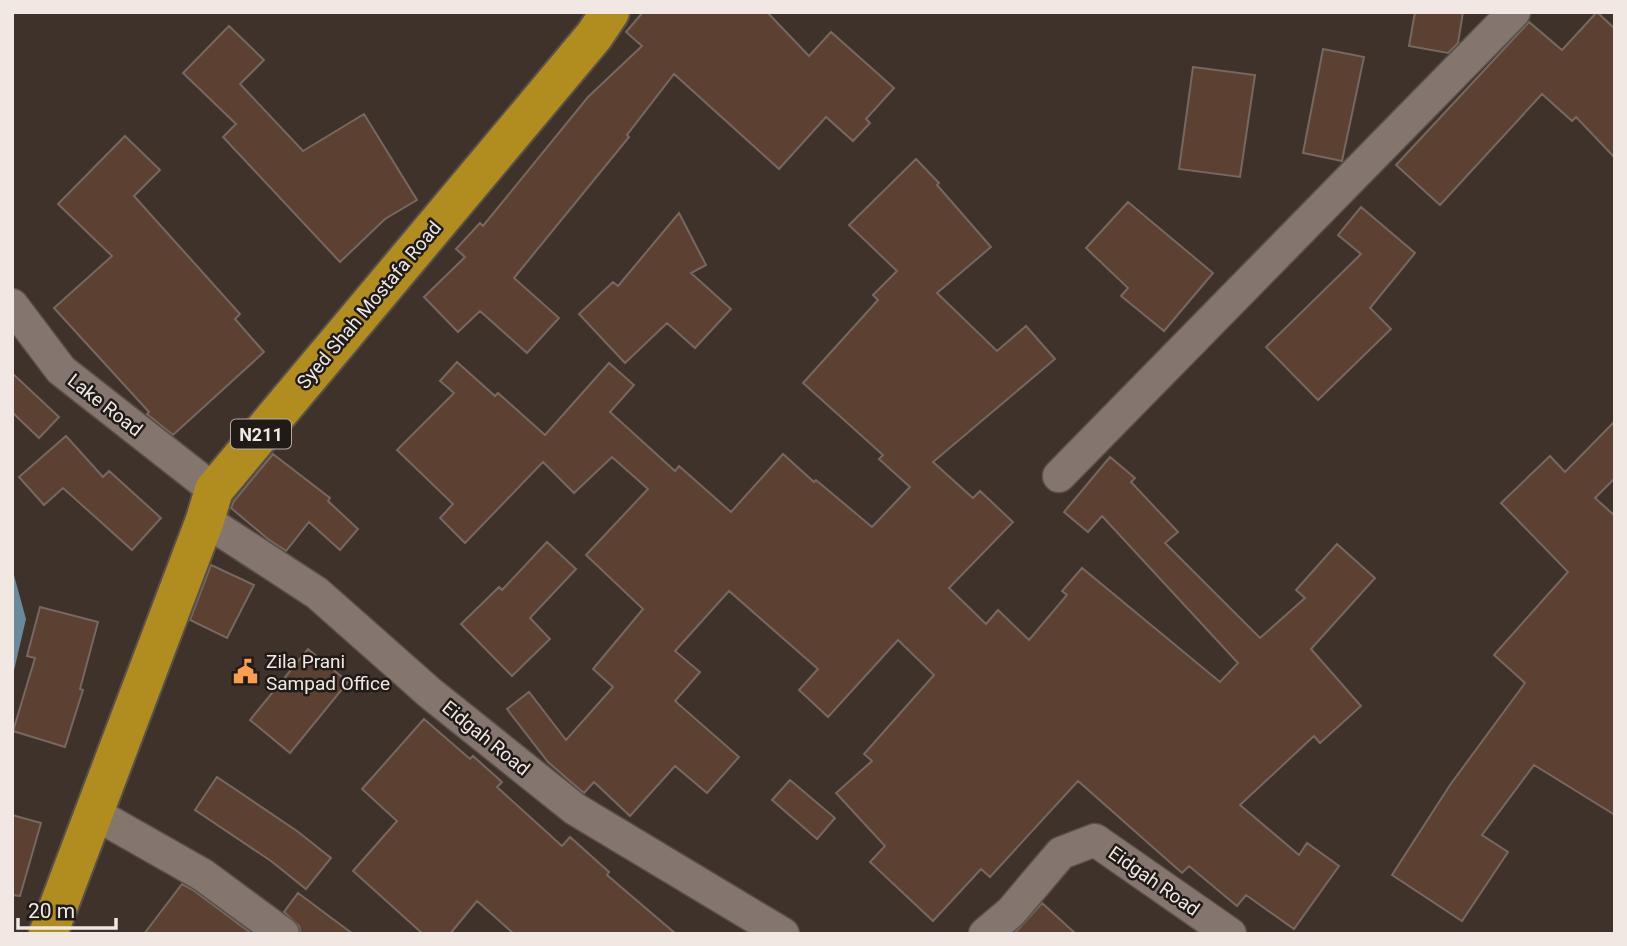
<svg xmlns="http://www.w3.org/2000/svg" width="1627" height="946" viewBox="0 0 1627 946" font-family="Roboto,sans-serif">
<rect width="100%" height="100%" fill="#3f322b"/>
<path fill="#6a8a9b" d="M12 568 26 619 12 679Z"/>
<path fill="#5c4133" stroke="#766861" stroke-width="2" d="M643 12H767L809 56 831 32 894 88 866 119 870 123 853 141 826 117 779 169 674 74 627 135 629 137 514 278 559 318 527 353 480 311 458 332 424 297 465 257 456 249 480 223 483 226 588 97 642 46 626 32Z
M1415 12H1463L1458 43 1448 53 1409 46Z
M1597 12 1615 29V158L1576 117 1572 121 1542 94 1440 205 1396 165 1529 22 1562 50Z
M229 26 264 60 240 84 303 151 364 114 417 200 385 219 340 262 223 137 236 124 183 73Z
M1323 49 1364 57 1342 161 1303 153Z
M1193 67 1255 75 1240 177 1179 169Z
M125 136 160 170 134 196 240 314 235 319 264 352 173 435 147 414 149 412 54 308 112 256 58 204Z
M916 159 939 183 937 185 991 247 937 293 997 351 1026 326 1055 359 933 462 973 498 980 491 1013 522 949 588 986 624 998 610 1029 640 1067 595 1062 591 1082 568 1220 682 1238 663 1102 516 1088 532 1064 512 1110 457 1135 478 1131 482 1178 532 1165 543 1260 638 1305 598 1296 590 1337 544 1375 578 1311 649 1361 706 1320 743 1314 736 1240 805 1299 855 1307 843 1339 866 1294 929 1246 895 1237 906 1189 866 1182 873 1078 781 990 877 981 869 933 921 870 862 885 846 836 793 872 761 864 754 934 675 898 640 828 717 799 690 818 669 729 591 675 651 700 672 675 701 739 757 707 793 675 766 630 816 594 782 584 793 578 788 548 762 507 709 529 692 566 740 613 687 593 669 643 609 586 555 648 489 612 457 574 493 543 462 465 543 440 518 453 504 397 450 454 393 440 381 457 362 495 396 498 393 545 435 609 363 634 385 610 412 675 471 679 466 731 512 783 454 814 482 816 480 872 527 910 487 879 459 883 455 803 383 878 300 873 295 897 271 849 225Z
M1128 202 1213 273 1164 331 1121 296 1128 288 1086 248Z
M1361 207 1415 253 1370 308 1391 329 1318 400 1266 347 1361 254 1338 235Z
M679 213 706 265 691 273 731 309 695 348 667 323 625 363 579 314 613 282 618 286Z
M12 373 59 417 39 438 12 412Z
M1615 421V478L1595 498 1615 516V815L1534 765 1482 835 1508 852 1462 921 1392 875 1450 785 1525 683 1494 655 1568 572 1501 503 1550 456 1565 472Z
M66 436 103 477 109 471 161 518 132 550 63 488 44 505 19 477Z
M273 454 330 498 328 501 358 529 340 550 309 522 286 551 268 539 231 508 234 501Z
M547 542 576 569 530 618 550 639 512 676 461 624 499 587 502 590Z
M211 565 254 585 227 638 190 620Z
M40 607 98 622 80 689 83 690 65 747 13 731 35 658 27 656Z
M308 649 348 682 290 753 250 720Z
M424 719 470 759 473 756 502 782 497 787 562 846 570 837 609 872 607 875 676 934H514L477 901 450 934H423L353 871 397 821 362 789Z
M217 777 297 831 331 858 306 889 271 861 195 810Z
M790 780 835 818 817 839 772 800Z
M12 815 41 823 20 896 12 895Z
M182 884 193 890 252 934H144Z
M298 893 353 934H301L299 926 284 912Z
M1042 903 1076 934H1014Z"/>
<g fill="none" stroke-linecap="round" stroke-linejoin="round">
<defs>
<path id="street" d="M12 305 61 370 214 490
M1059 476 1514 12
M205 520 317 593 430 693 575 809 783 934
M92 812 203 875 283 934
M985 934 1011 912 1061 853 1095 840 1230 934"/>
<path id="highway" d="M48 934 205 520 214 490 594 36 610 12"/>
</defs>
<use href="#street" stroke="#5a504a" stroke-width="35"/>
<use href="#highway" stroke="#5a504a" stroke-width="42"/>
<use href="#street" stroke="#84756e" stroke-width="32"/>
<use href="#highway" stroke="#b18d20" stroke-width="38"/>
</g>
<defs>
<symbol id="civic-bare" viewBox="-9 -9 18 18"><path d="M-.6-6.5H3V-4.5H.6V-3L4-1V1h2V6H-6V1h2V-1L-.6-3ZM-1.2 2.5V6h2.4V2.5Z" fill="#fa9f4f" stroke="#211b18" stroke-width="2.5" paint-order="stroke"/></symbol>
</defs>
<g fill-rule="evenodd">
<use href="#civic-bare" x="228" y="654" width="35" height="35"/>
</g>
<g text-anchor="middle" dominant-baseline="central" stroke-width="5" stroke-linejoin="round" paint-order="stroke">
<rect fill="#211b18" stroke="#b3aaa7" stroke-width="2" x="231" y="419.5" width="60" height="29" rx="5"/>
<g font-size="18" font-weight="bold" fill="#f1e8e4">
<text x="261" y="434">N211</text>
</g>
<g font-size="19" fill="#f1e8e4" stroke="#211b18">
<text transform="translate(369 305) rotate(-50)">Syed Shah Mostafa Road</text>
<text transform="translate(105 405) rotate(38)">Lake Road</text>
<text transform="translate(486 738) rotate(39)">Eidgah Road</text>
<text transform="translate(1154 881) rotate(35)">Eidgah Road</text>
</g>
<g font-size="19" fill="#f1e8e4" stroke="#211b18" text-anchor="start">
<text x="266" y="661">Zila Prani<tspan x="266" dy="22">Sampad Office</tspan></text>
</g>
</g>
<rect width="1627" height="946" fill="none" stroke="#f1e8e4" stroke-width="28"/>
<path d="M18 918v10h98v-10" fill="none" stroke="#f1e8e4" stroke-width="3.5"/>
<text x="28" y="918" font-size="21" fill="#f1e8e4" stroke="#211b18" stroke-width="5" paint-order="stroke">20 m</text>
</svg>
